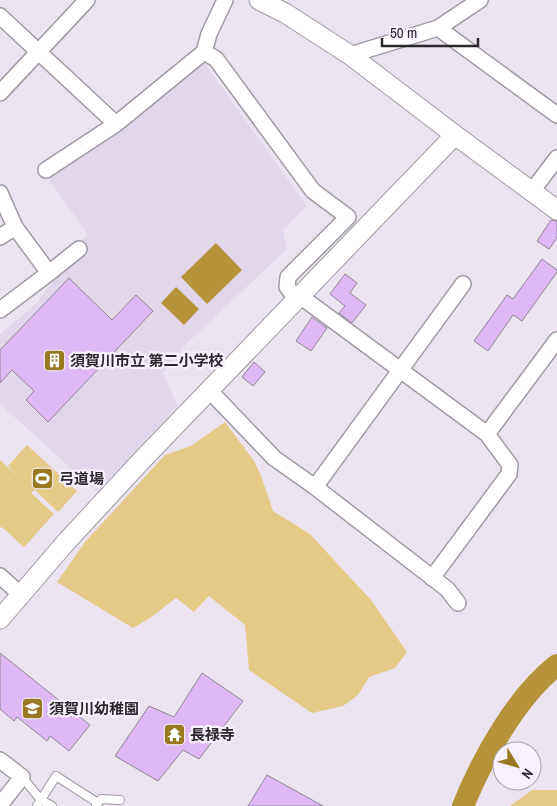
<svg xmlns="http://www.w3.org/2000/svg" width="557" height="806" viewBox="0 0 557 806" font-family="'Archivo Narrow','Noto Sans JP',sans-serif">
<rect width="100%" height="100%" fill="#ebe4f0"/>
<path fill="#e2d7ea" d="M197 53 307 206 283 230 287 249 184 346 163 373 178 406 97 492 0 404V334L35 305 58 275 85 253 78 243 88 235 47 177 174 89Z"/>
<path fill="#e5c987" d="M225 422 254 461 260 473 273 511 310 534 371 600 407 652 395 668 369 677 358 695 343 706 312 713 249 670 245 625 209 596 194 612 176 598 150 618 133 628 57 582 85 542 165 455 191 446Z
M27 445 77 491 58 512 35 490 31 493 54 514 24 547 2 527 0 528V460L21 479 8 466Z
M532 790H557V806H510Z"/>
<path fill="#b69238" d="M216 243 242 270 207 304 181 277Z
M176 287 199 309 184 325 161 303Z"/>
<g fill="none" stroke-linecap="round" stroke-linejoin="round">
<path stroke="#b69238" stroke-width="22" d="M463 806C482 759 517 696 557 665"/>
</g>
<path fill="#ddb8f5" stroke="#8d8792" d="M551 220 557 221V238L549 249 537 241Z
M542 259 557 270V272L522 321 513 315 488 351 474 341 507 295 513 299Z
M345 274 357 283 350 293 366 305 352 323 339 313 345 306 330 294Z
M69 278 112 320 136 295 153 311 48 422 26 400 34 391 12 370 0 383V350Z
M312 317 327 328 311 351 296 341Z
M254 362 265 372 253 386 242 377Z
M0 653 90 725 69 751 50 736 47 741 17 717 14 721 0 709Z
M202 673 243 701 199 759 183 750 158 781 115 756 149 706 174 717Z
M267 775 323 806H248Z"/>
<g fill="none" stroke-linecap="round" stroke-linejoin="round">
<defs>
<path id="service" d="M22 777 41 800 52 806
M37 806 56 776 98 803
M96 806 101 799 120 800"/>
<path id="minor" d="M0 16 116 124
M438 28 557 115
M204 52 216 59 313 191 348 217 288 277 287 287 297 300
M350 55 438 28 480 0
M0 93 87 0
M46 170 116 124 204 52 209 34 225 0
M532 191 557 158
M0 193 15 227 49 273 0 310
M0 237 15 227
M49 273 79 249
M300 296 487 434 510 465 509 474 432 578
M209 390 274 458 315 487 447 589 458 603
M487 434 557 340
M315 487 463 284
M0 576 20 594
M0 760 22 777 0 805"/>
<path id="tertiary" d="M259 0 285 13 350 55 455 135 557 210
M0 619 67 541 142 460 455 135"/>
</defs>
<use href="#service" stroke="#9f99a3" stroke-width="10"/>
<use href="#minor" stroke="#9f99a3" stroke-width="18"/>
<use href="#tertiary" stroke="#9f99a3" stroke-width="21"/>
<use href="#service" stroke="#fff" stroke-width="8"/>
<use href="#minor" stroke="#fff" stroke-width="15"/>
<use href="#tertiary" stroke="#fff" stroke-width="19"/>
</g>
<defs>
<symbol id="building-square" viewBox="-11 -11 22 22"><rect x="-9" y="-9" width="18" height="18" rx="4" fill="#997822" stroke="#f8f1fd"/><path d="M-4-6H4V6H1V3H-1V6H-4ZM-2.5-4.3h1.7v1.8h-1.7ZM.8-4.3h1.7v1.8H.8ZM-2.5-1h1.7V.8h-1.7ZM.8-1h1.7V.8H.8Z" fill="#fff"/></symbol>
<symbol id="stadium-square" viewBox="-11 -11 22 22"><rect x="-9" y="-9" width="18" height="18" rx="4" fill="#997822" stroke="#f8f1fd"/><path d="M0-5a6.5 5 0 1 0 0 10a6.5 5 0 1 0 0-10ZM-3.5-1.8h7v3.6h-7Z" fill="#fff"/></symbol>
<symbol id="school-square" viewBox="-11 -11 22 22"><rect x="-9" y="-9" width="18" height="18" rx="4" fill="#997822" stroke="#f8f1fd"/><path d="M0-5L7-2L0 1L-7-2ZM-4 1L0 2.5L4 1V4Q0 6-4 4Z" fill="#fff"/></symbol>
<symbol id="temple-square" viewBox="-11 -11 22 22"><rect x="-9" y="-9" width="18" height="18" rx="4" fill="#997822" stroke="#f8f1fd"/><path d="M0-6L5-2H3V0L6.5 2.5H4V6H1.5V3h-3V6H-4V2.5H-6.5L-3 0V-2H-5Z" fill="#fff"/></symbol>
</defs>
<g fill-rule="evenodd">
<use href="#building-square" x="42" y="348" width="25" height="25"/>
<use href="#stadium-square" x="30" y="466" width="25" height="25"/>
<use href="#school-square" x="20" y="696" width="25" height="25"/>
<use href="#temple-square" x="162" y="722" width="25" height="25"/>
</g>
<g text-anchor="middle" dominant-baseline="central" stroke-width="4.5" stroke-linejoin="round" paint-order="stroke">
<g font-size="15" font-weight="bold" fill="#2c292e" stroke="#f8f1fd" text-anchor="start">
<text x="70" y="360">須賀川市立 第二小学校</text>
<text x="59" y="478">弓道場</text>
<text x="49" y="708">須賀川幼稚園</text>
<text x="190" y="734">長禄寺</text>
</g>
</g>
<g transform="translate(517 766) rotate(127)"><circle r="24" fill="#f8f1fd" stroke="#a6a1aa"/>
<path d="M0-4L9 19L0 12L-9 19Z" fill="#997822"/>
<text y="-8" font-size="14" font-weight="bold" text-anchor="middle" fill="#2c292e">N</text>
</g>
<path d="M382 38v8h96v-8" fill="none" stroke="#2c292e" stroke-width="2.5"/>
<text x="390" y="38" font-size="15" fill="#2c292e" stroke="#f8f1fd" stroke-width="4" paint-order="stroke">50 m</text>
</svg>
